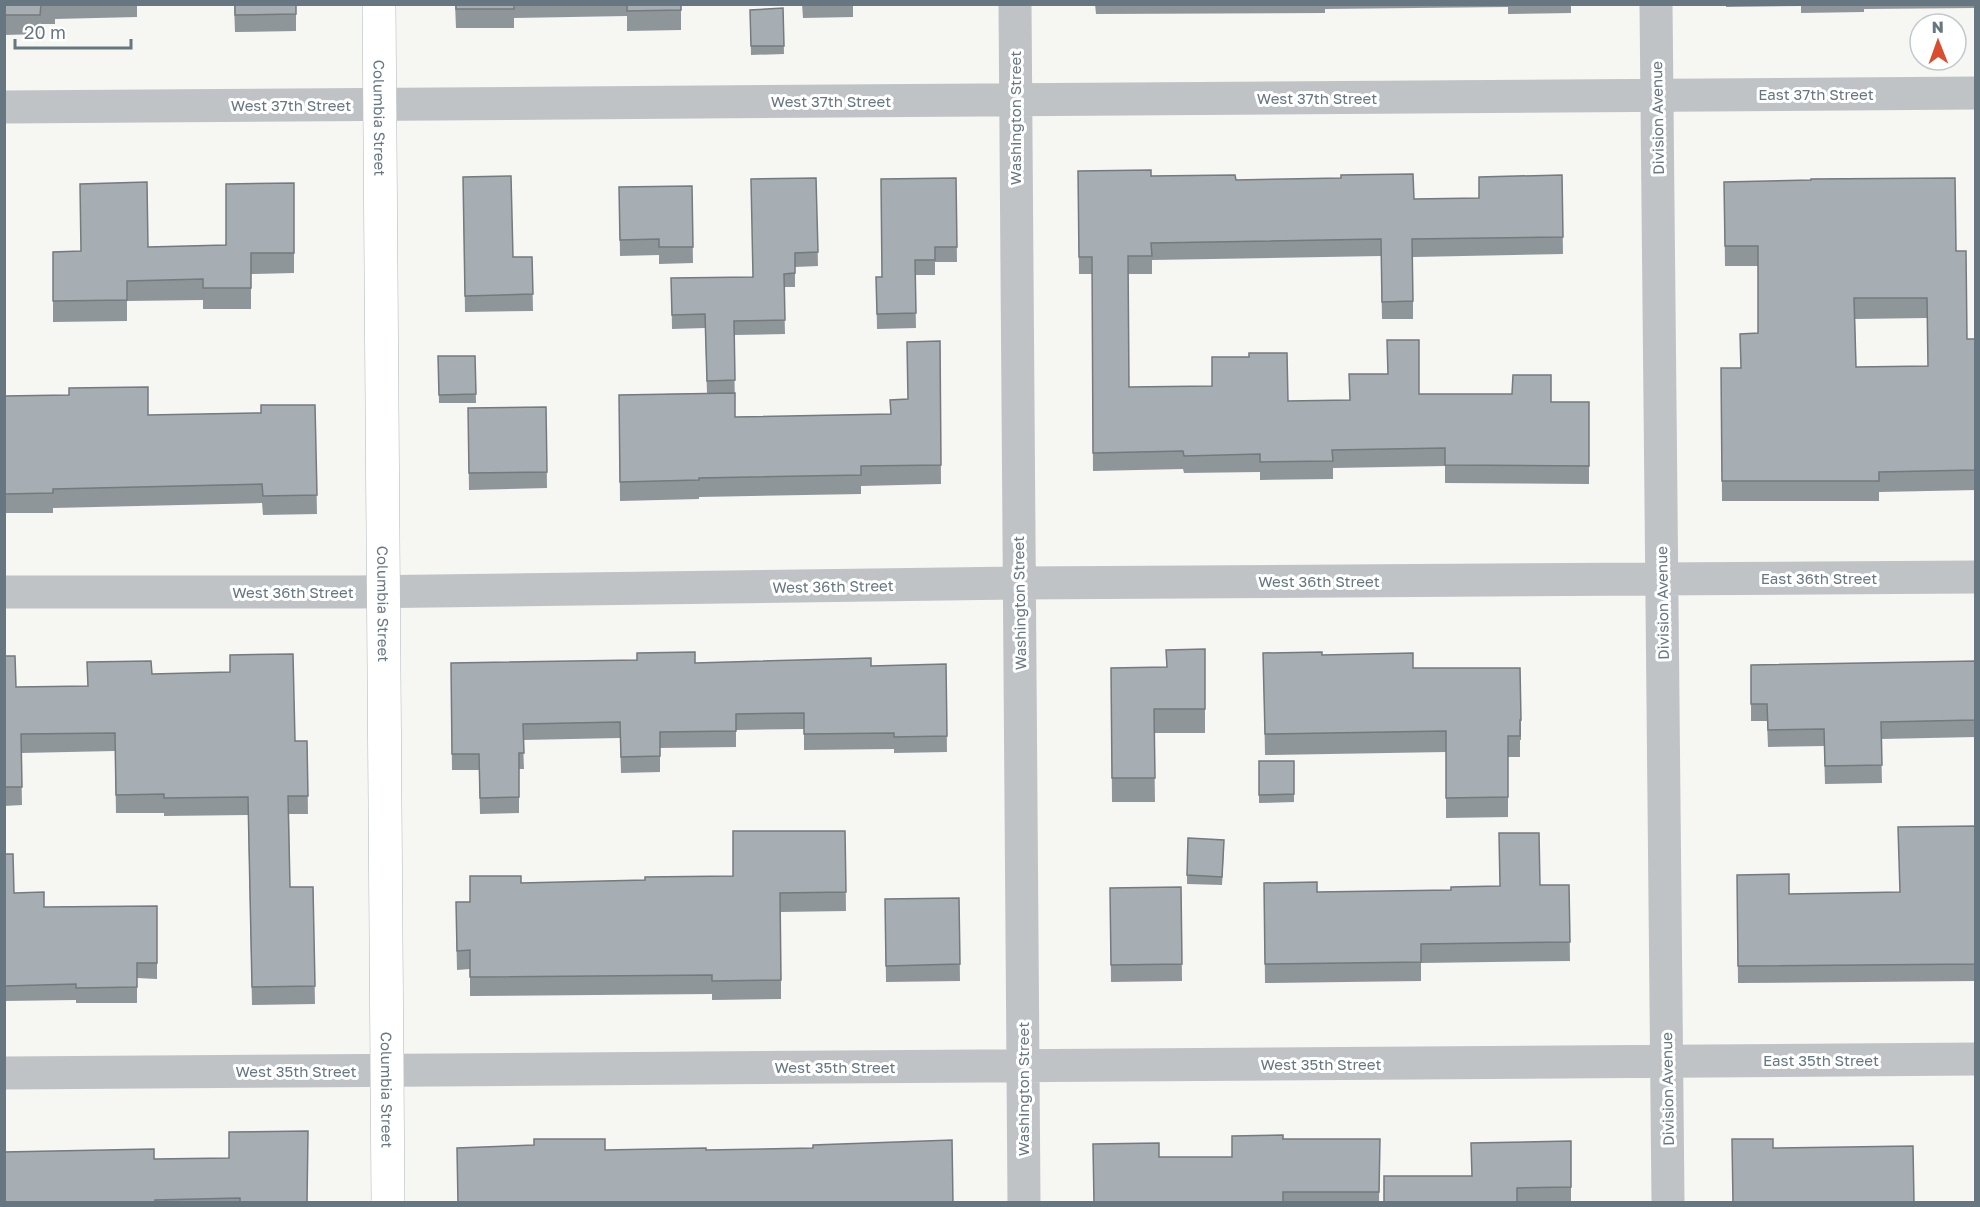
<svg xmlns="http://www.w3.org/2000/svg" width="1980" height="1207" viewBox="0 0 1980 1207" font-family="'Golos Text',sans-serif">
<rect width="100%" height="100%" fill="#f6f6f3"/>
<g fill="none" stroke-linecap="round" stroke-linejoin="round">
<defs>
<g id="secondary">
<path id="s1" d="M379 4 388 1202"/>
</g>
</defs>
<use href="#secondary" stroke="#b1b7bb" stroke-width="34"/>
<path stroke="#bfc3c6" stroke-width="33" d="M1015 4 1024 1202
M1656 4 1668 1202
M4 107 1976 93
M4 592H356L1019 583 1976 577
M4 1073 1976 1059"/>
<use href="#secondary" stroke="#fff" stroke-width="33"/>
</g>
<path fill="#8f969a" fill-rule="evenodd" d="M4 4H137V17L55 19V24H41L40 34 4 35Z
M234 4H296V31L235 32Z
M455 4H681V30L627 31V16L514 18V28H456Z
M802 4H853V17L803 18Z
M1095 4H1571V13L1508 14V7L1325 9V13L1096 14Z
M1726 4H1976V8L1864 9V12L1801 13V6L1726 7Z
M783 8 784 54 751 55 750 10Z
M1078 171 1151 176 1236 180 1414 199 1479 198 1562 175 1563 254 1413 257V319H1382L1381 256 1152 260V274H1128L1129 387 1288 401 1349 400 1419 394 1551 402H1589V484L1445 483V466L1333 468V479L1260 480V472L1184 473 1183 469 1093 471 1092 274H1079Z
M463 177 513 257H532L533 311 465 312Z
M816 178 818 266 795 267V287H784L785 334 734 335 735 417 890 414 908 399 940 341 941 484 861 486V494L699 497V499L620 501 619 395 707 393 705 328 672 329 671 278 752 277Z
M956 178 957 262H935V275H915L916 328 877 329 876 277H882Z
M1724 182 1956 251 1967 339H1976V490L1879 492V501H1722L1721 368H1741L1758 333V266H1725ZM1927 318 1928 366 1856 367 1855 319Z
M294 183V273L251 274V309H203V300L127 301V321L53 322V252L81 251 148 247 226 245Z
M692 186 693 263 659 264V255L620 256 619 187Z
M438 356H475L476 403H439Z
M4 396 148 415 261 413 315 405 317 514 263 515 262 503 53 508V513H4Z
M546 407 547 488 469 490 468 408Z
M1205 649V733H1154L1155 802H1112L1111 668 1166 667Z
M1263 653 1322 655 1413 668H1520L1521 740H1520V757H1508V817L1446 818V752L1265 755Z
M4 656 16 687 87 686 152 674 295 741H307L308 814H289L290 887H313L315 1004 252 1005 248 815 164 816V813H116L115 751 21 753 22 805 4 806Z
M1976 661V737L1881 739 1882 783 1825 784 1824 746 1768 747 1767 721H1751V665Z
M451 663H695L871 666 946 664 947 752 894 753V749L804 750V729L736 730V747L660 748V772L621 773 620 738 523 740 524 769H519V813L480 814 479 770H452Z
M1259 761H1294V802L1259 803Z
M1976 826V981L1738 983 1737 875 1789 894 1899 892Z
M845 831 846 911 781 912V999L712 1000V994L470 996V969L457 970 456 921 470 902 521 883 645 880 733 876Z
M1224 849 1222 885 1187 884V875Z
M4 854 14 893 44 907 157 906V979L137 978V1003H76V1000L4 1001Z
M1264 883 1317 892 1451 890 1569 885 1570 961 1421 963V981L1265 983Z
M1181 887 1182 981 1111 982 1110 888Z
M959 898 960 981 886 982 885 899Z
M1283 1139H1380L1379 1203H1093L1159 1157H1232Z
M1571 1141V1203H1384L1472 1176Z
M154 1159 307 1203H4Z"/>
<path fill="#a6aeb3" stroke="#747a7d" stroke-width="1.5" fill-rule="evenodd" d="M4 4H55V5H41L40 15H4Z
M235 4H296V14L235 15Z
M456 4H514V9H456Z
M627 4H681V10L627 11Z
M783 8 784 46H751L750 10Z
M1151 170V176L1235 175 1236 180 1341 178V175L1413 174 1414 199 1479 198V177L1562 175 1563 237 1412 239 1413 301 1382 302 1381 239 1151 243 1152 256H1128L1129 387 1212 386V357H1249V353H1287L1288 401 1350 400 1349 374H1388L1387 340H1419V394H1512L1513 375H1551V402H1589V466L1445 465V448L1332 450 1333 461 1260 462V454L1184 456 1183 451 1093 453 1092 257H1079L1078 171Z
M511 176 513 257H532L533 294 465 296 463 177Z
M816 178 818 252 795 253V273L784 274 785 320 734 321 735 380 707 381 705 314 672 315 671 278 753 277 751 179Z
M956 178 957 247H935V260H915L916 313 877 314 876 277H882L881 179Z
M1955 178 1956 251H1966L1967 339H1976V470L1879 472V481H1722L1721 368H1741L1740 334 1758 333V246H1725L1724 182 1811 180V179ZM1854 298H1927L1928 366 1856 367Z
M147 182 148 247 226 245V184L294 183V253H251V288H203V279L127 281V300L53 301V252L81 251 80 184Z
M692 186 693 247H659V239L620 240 619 187Z
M940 341 941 465 861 466V475L699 478V480L620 482 619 395 735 393V417L891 414 890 400 908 399 907 342Z
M438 356H475L476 394 439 395Z
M148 387V415L261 413V405H315L317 495 263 496 262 484 53 489V493L4 494V396L69 395V388Z
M546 407 547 472 469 473 468 408Z
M1205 649V709H1154L1155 778H1112L1111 668 1167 667 1166 650Z
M695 652V663L871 658V666L946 664 947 736 894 737V733L804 734V713L736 714V731L660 732V756L621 757 620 722 523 724 524 753H519V797L480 798 479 754H452L451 663 637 660V653Z
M1322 652V655L1413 653V668H1520L1521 720H1520V736H1508V797L1446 798V731L1265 734 1263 653Z
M293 654 295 741H307L308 796H288L290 887H313L315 986 252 987 248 797 164 798V794L116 795 115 733 21 734 22 787H4V656H15L16 687 88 686 87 662 151 661 152 674 230 672V655Z
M1976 661V720L1881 722 1882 765 1825 766 1824 729 1768 730 1767 704H1751V665Z
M1259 761H1294V794L1259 795Z
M1976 826V964L1738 966 1737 875 1789 874V894L1900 892 1898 827Z
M733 831H845L846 892 780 893 781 980 712 981V975L470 977V950L457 951 456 902H470V876H521V883L645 880V877L733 876Z
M1499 833H1539L1540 885H1569L1570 942 1421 944V962L1265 964 1264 883 1317 882V892L1451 890V887L1500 886Z
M1188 838 1224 840 1222 877 1187 875Z
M4 854H13L14 893 44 892V907L157 906V963H137V987L76 988V984L4 986Z
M1181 887 1182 964 1111 965 1110 888Z
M959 898 960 964 886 966 885 899Z
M308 1131 307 1203H240V1198L155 1200V1203H4V1152L154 1149V1159L229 1158V1132Z
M1283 1135V1139H1380L1379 1192H1283V1203H1094L1093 1144 1159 1143V1157H1232V1136Z
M534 1139H605V1150L706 1148V1150L813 1148V1145L952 1140 953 1203H458L457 1148 534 1145Z
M1732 1139H1773V1148L1913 1146 1914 1203H1733Z
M1571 1141V1187L1517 1188V1203H1384V1176H1472L1471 1143Z"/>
<g text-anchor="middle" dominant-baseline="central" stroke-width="6" stroke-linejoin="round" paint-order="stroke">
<g font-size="15" fill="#667782" stroke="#fff">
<text x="1816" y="94">East 37th Street</text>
<text x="1317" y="98">West 37th Street</text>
<text x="831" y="101">West 37th Street</text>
<text x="291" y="105">West 37th Street</text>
<text stroke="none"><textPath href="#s1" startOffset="114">Columbia Street</textPath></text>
<text transform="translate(1015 118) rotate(-90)">Washington Street</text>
<text transform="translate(1657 118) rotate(-91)">Division Avenue</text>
<text x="1819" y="578">East 36th Street</text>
<text x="1319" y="581">West 36th Street</text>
<text transform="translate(833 586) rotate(-1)">West 36th Street</text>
<text x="293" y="592">West 36th Street</text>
<text stroke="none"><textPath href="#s1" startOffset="600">Columbia Street</textPath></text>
<text transform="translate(1019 603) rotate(-91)">Washington Street</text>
<text transform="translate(1662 603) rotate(-91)">Division Avenue</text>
<text x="1821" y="1060">East 35th Street</text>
<text x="1321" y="1064">West 35th Street</text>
<text x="835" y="1067">West 35th Street</text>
<text x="296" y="1071">West 35th Street</text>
<text stroke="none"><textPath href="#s1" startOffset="1086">Columbia Street</textPath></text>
<text transform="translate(1023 1089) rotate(-90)">Washington Street</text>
<text transform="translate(1667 1089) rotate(-91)">Division Avenue</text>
</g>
</g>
<rect width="1980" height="1207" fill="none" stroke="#667782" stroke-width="12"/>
<g transform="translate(1938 42) rotate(359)"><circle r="28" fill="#ffffff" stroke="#c2c9cd" stroke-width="1.5"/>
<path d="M0-4.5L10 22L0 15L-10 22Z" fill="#da4e2e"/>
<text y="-9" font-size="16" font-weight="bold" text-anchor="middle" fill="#667782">N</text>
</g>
<path d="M15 39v9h116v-9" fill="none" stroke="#667782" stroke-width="3"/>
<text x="24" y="39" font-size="18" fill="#667782" stroke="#ffffff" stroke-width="4.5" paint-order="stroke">20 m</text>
</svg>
